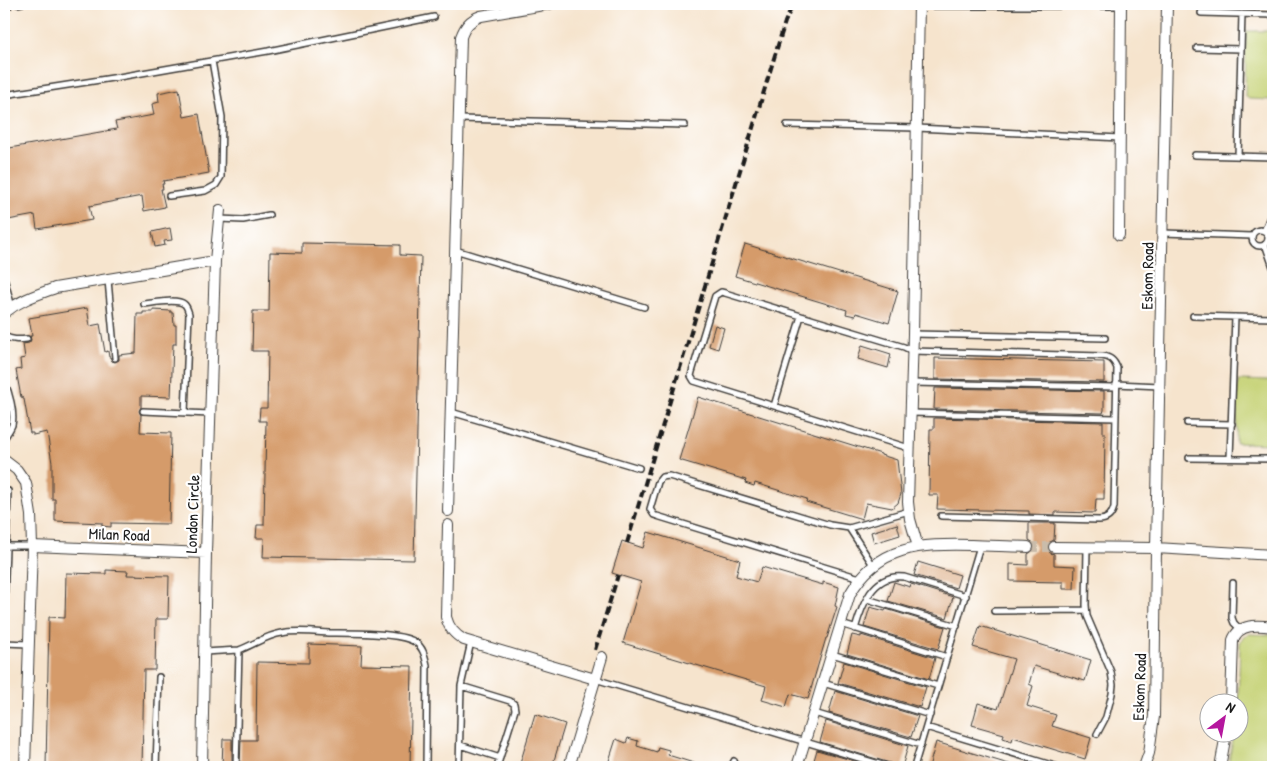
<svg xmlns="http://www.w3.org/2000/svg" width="1277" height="771" viewBox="0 0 1277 771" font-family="'Patrick Hand',sans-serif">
<rect width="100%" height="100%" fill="#fff"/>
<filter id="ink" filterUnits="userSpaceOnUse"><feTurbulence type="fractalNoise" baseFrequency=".02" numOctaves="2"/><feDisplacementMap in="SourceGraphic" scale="10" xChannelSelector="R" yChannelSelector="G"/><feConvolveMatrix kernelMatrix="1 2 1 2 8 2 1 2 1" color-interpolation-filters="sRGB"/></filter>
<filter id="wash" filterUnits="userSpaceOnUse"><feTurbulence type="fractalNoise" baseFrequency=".0096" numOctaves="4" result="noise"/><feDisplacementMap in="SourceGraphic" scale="20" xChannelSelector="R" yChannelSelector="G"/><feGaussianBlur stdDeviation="1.12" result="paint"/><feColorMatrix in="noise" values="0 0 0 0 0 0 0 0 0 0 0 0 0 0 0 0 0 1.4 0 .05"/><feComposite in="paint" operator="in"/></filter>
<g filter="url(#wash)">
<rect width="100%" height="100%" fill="#f6e4cd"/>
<path fill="#c5d173" stroke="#707648" d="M1246 31H1273V100L1249 99 1245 96Z
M1238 380 1273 381V444L1236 443Z
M1249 634 1273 635V767H1228L1234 734H1240V704L1238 703 1240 643 1243 637Z"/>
<g id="blocks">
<path fill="#d59b6b" d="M179 89 184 117 199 114 209 173 163 181 164 184H162L163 189H161L165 207 144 211 142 196 89 206 92 220 37 229 35 215 8 220 6 209H4V149L117 129 115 122 154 115 152 104 159 102 158 93Z
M170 228 172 240 164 241 165 245 155 247 152 232Z
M302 243 400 245V255L421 256 414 560 263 557 264 538H256L257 525H264L266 421H259L260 408H267L268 351H252L253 311H269L270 252 302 253Z
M745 244 898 291 889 323 856 313 855 316 846 314 847 310 735 276Z
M87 308 90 326 100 324 105 352 108 351 109 357H110L112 361 115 362 119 360V355L136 353 137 314H143V312H153V310L171 311V313H173L174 325H176V344H173L171 397 141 396V407L139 411 141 415 140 432 171 433 169 524 111 523V527L102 526V523L55 521V499H52V463L47 432 33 435V433H30L24 399H23L22 397H21L16 370 21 369 20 359 25 358 23 344 29 343 31 340 30 336H32L29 318Z
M715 325 724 328 718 349 709 346Z
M862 345 891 354 888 368 858 359Z
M935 358 1104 362V382L935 379Z
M935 388 1104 391V410L1103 413 934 409Z
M698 397 881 454V455L897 460 901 494 898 503 892 508 866 503 862 519 806 502 807 499 755 483 754 486 745 483 746 480 679 460Z
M934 418 1103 422V433H1105L1104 499H1096L1095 513 1055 512V515L1029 514V511L937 509 938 495H929L930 429H934Z
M1029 523H1055L1054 540 1048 543 1047 546 1048 550 1050 553 1054 554V565L1075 566 1074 589H1063V582L1010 581V564L1028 565V554L1034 550 1035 547 1034 543 1029 540Z
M897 524 900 535 874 543 871 532Z
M648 532 740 560 736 576 757 582 762 567 823 585V582L839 587 835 606 837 607 827 638H826L808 699 790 694 786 707 762 700 766 686 623 643 641 582 612 573 622 541 643 548Z
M918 562 960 575 956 588 914 575Z
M106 570 128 571 127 575 169 576 168 619H156L155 670H144L142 767H46L49 617 65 618 66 573 106 574Z
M894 582 910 587 911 584 953 597 947 618 888 601Z
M870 607 885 611 886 609 945 627 938 649 864 627Z
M980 626 1091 660 1085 681 1034 666 1029 684 1033 686 1027 706 1056 715 1052 726 1091 738 1085 759 1013 737 1012 741 1003 738 1004 734 972 725 978 703 998 709 1014 659 973 647Z
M852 635 861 637V635L935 658 929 679 847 654Z
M309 644 362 646 361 665 412 666 410 767H240L241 740H256L257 662 309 663Z
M844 662 926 687 920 707 838 683Z
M835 691 918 716 911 737 829 713Z
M535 714 565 724 552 767H519Z
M826 721 908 746 902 767H893L892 764 890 763 820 742Z
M628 738 638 741 637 746 657 752 658 747 669 750 668 755 700 765V767H607L616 739 626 743Z
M223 739H232V767H222Z
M936 742 1012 765 1011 767H929Z
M817 750 875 767H812Z"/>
</g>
</g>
<g filter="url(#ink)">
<use href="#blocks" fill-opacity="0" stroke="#3d3a37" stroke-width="1"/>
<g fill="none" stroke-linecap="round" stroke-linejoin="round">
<path stroke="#cabcaa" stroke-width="10" stroke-dasharray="10 5" stroke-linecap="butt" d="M1028 547H1054"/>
<defs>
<path id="service" d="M919 6H1121
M1201 13 1273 15
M1197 48 1241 49
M4 95 119 77 268 51 434 17
M459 119 685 125
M787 125 917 128 1120 138
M1195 155 1273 157
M1238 156 1242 14
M169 196 205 191 216 185 221 177 222 117 212 61
M219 219 243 220 269 215
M1252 238a8 8 0 1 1 16 0a8 8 0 1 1-16 0Z
M1264 231 1273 210
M1163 233 1252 236
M1265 244 1273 267
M455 250 644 307
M4 278 12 307
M108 280 115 358
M144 304C153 303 177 298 184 304 187 306 188 311 189 314L185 413
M1193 316 1273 318
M913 334 1105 338
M4 336C12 340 18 340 27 339
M4 381C9 392 15 412 12 425 10 430 6 435 4 439
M912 383 1116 387
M1116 384 1160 386
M774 406 801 316
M143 411 210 414
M451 412 639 468
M911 413 1116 418
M1187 423 1232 424
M909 448 694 381 691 376 692 372 715 296 721 292 725 293 904 347 912 351 1102 356C1110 357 1114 360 1117 368L1114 507C1112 515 1107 520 1099 520L941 516
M1189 458 1273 459
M1230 458 1235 317
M849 528 873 565
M6 546H32
M1087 548 1086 605 1087 616 1111 672 1113 685 1112 694 1106 717 1097 734
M860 578 657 516 654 515 650 509 658 482 662 477 669 476 830 525 849 528 909 511
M1233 583 1232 618 1234 623 1240 629
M867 599 957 626
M4 605 8 491
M994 611 1086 610
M841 624 947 657
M855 629C862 605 873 573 904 577L966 596
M4 643 29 644
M204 652 239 650
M832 654 938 686
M595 679 889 767
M823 683 930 715
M461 686 510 701 514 704 515 710 497 767
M814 713 921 745
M926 727 1058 767
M460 745 500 758
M156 767 159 677
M236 767 239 650C253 645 267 635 282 633 296 630 313 632 328 633 348 633 399 632 415 642 423 647 425 656 427 665L426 767
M459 767 461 686 471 642
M731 767 734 761
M914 767 980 546"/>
<path id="minor" d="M1119 235 1121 4
M4 313C20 300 36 295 55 288L215 261
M4 460 17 470 26 483 31 515 32 546 25 767
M448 511 461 37C465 26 470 20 481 16L549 4
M448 525 446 617C449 628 454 634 464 640L595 679
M32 546 206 553
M918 547 910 519 908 502 913 334 919 4
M1054 547 1156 548 1273 555
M1231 704 1233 640C1239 623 1258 625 1273 627
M202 767 206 553 215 261 220 210
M569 767 602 657
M797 767 850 594C878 545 921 544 971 545 990 546 1009 546 1028 547
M1144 767 1149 753 1154 716 1156 548 1167 4
M1220 767 1226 734"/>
</defs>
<use href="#service" stroke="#3d3a37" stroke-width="8"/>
<use href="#minor" stroke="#3d3a37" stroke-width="12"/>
<use href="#service" stroke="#fff" stroke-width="5"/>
<use href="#minor" stroke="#fff" stroke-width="10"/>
<path stroke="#1c1c1c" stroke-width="4" stroke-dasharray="8 4" stroke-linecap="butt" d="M4 8 28 4
M627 543 785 22 793 4
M595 650 618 575"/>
</g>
</g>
<g text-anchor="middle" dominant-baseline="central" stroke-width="4.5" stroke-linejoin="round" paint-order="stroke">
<g font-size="16" fill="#1c1c1c" stroke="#fff">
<text transform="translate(1147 276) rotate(-89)">Eskom Road</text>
<text transform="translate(192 514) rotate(-88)">London Circle</text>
<text transform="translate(119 534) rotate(2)">Milan Road</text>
<text transform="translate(1139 687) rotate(-88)">Eskom Road</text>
</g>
</g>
<rect width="1277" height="771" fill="none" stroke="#fff" stroke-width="20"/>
<g transform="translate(1224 718) rotate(32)"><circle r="24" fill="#ffffff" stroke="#a4a4a4"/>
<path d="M0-4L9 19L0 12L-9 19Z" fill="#b5179e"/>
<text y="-8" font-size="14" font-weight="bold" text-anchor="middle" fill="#1c1c1c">N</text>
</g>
</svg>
